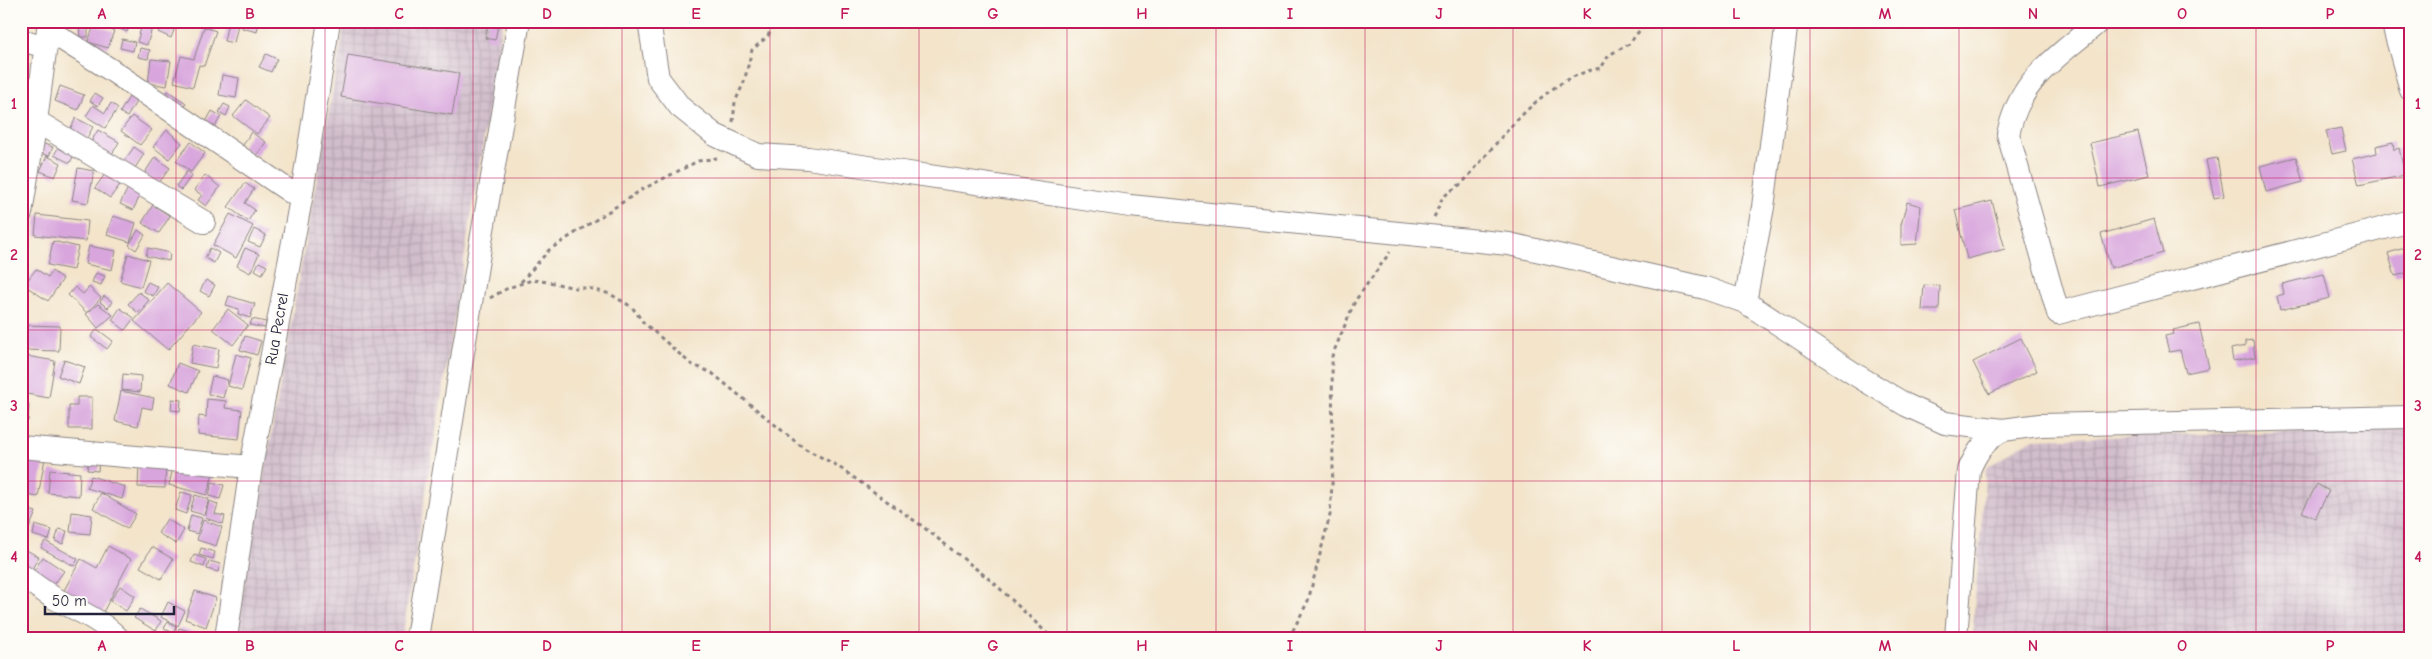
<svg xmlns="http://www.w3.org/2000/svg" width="2432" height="659" viewBox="0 0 2432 659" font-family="'Comic Neue',sans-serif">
<defs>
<pattern id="industrial-grid" width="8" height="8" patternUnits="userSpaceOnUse" patternTransform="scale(1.25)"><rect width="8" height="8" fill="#d1bdcb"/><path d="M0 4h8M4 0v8" fill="none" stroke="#b3a2af"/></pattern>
</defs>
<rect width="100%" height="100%" fill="#fdfcf7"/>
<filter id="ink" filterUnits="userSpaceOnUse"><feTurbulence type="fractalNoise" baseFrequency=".02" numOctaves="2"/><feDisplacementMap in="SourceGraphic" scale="10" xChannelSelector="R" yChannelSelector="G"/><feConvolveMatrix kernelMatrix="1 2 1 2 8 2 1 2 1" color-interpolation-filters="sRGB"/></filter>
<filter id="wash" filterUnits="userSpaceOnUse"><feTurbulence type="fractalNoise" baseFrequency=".0096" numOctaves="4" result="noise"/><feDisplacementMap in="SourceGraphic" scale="20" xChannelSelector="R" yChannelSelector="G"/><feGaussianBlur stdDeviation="1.12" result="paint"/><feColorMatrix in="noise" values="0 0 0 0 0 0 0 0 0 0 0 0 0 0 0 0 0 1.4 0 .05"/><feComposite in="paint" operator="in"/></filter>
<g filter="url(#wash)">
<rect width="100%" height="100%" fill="#f3e4ca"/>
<path fill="url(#industrial-grid)" d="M345 21H503L402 638H235Z
M2411 428V638H1972L1986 468 2032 439Z"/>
<g id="blocks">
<path fill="#d8a6dd" d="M101 21H131L127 32Z
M143 21H154L147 45 137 42Z
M243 21H259L257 32 242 28Z
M489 21H499L495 40 485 38Z
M228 22 238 24 234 43 224 41Z
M162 24 174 30 171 38 158 32Z
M79 25 88 26V37H80Z
M94 25 114 31 108 48 88 42Z
M204 27 216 31 204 66 199 65 193 87 174 82 181 56 194 59Z
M122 39 135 42 133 51 120 48Z
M140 48 150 50 148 59 138 57Z
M266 54 277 59 271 72 259 67Z
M348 55 459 73 452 115 341 97Z
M151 59 171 61 167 86 148 83Z
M222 75 239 78 236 98 219 95Z
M60 86 84 95 78 110 55 101Z
M168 91 186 103 181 111 163 99Z
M95 93 103 98 98 106 90 101Z
M129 97 136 102 127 117 120 112Z
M246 100 270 118 257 134 233 116Z
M111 103 118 108 105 128 86 116 93 105 105 113Z
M224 104 230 107 226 116 219 112Z
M212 111 221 116 212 132 203 127Z
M132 116 152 130 140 145 121 131Z
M76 118 93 127 84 143 68 133Z
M2341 128 2346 151 2332 154 2326 131Z
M98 130 119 142 110 158 89 145Z
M167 130 182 143 169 159 153 147Z
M251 132 266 142 256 156 242 147Z
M2138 132 2149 175 2100 187 2090 143Z
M62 141 77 148 70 163 54 155Z
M191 142 205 153 191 172 176 161Z
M2393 142 2394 150 2399 148 2405 175 2359 185 2352 159 2377 153 2376 146Z
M41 143 53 147 49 156 38 152Z
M134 147 144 154 133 171 122 164Z
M47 156 61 163 55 177 40 171Z
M155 157 170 168 158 184 144 174Z
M2296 157 2303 182 2266 192 2260 166Z
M2217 158 2224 196 2214 198 2206 160Z
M110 167 125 178 110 198 95 188Z
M78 168 94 171 88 203 72 200Z
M187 171 192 175 181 190 176 186Z
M205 175 220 187 206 206 198 200 202 195 194 190Z
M245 183 254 189 245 203 255 210 248 221 228 207Z
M130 184 143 190 133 210 120 204Z
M1992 201 2005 249 1967 259 1955 210Z
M1907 202 1921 206 1917 244 1901 245V225Z
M153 205 170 216 159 233 142 223Z
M230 214 253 226 236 258 213 245Z
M37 215 88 221 86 241 35 235Z
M113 216 136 223 130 242 107 235Z
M2154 219 2163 253 2111 268 2101 234Z
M254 229 266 235 260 247 248 242Z
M138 230 145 235 136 250 129 245Z
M53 241 78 247 73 270 48 265Z
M89 246 116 251 112 270 85 264Z
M2411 246V272L2395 276 2388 253Z
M148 248 170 253 169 261 146 256Z
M210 248 219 253 214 263 205 258Z
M245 248 259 254 250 273 237 266Z
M128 254 149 260 141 287 120 281Z
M259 262 267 266 262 274 255 270Z
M36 269 48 277 52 271 63 279 48 301 24 285Z
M96 273 105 276 101 285 92 282Z
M2324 274 2330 298 2280 310 2277 296 2284 294 2282 284Z
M206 280 215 285 209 296 200 291Z
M148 282 158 287 153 296 143 291Z
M167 283 201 312 168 350 134 321Z
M1924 285 1940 286 1939 310H1922Z
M75 287 83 294 89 287 101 298 87 313 68 295Z
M139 292 149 300 138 313 128 304Z
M104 296 113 302 108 308 100 302Z
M229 296 255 304 250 318 238 314 239 309 226 305Z
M98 304 113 315 98 328 86 314Z
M120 308 134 318 125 330 112 320Z
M228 309 248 325 233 345 213 329Z
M252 319 266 322 265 328 250 325Z
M2199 324 2209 368 2186 373 2180 350 2169 352 2165 336 2174 334 2173 330Z
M24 325 60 326 59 351 23 350Z
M97 329 113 341 107 349 91 337Z
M245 336 261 341 257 355 240 350Z
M2021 338 2037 371 1989 394 1973 362Z
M2253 340 2255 357 2233 361 2231 349 2245 346V341Z
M193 344 219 349 216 368 190 363Z
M236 354 251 358 242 390 228 386Z
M21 355 55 361 49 398 21 393Z
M64 360 85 367 79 384 58 376Z
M178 363 198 371 189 392 170 384Z
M123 374 141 376 140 392 122 390Z
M212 376 228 380 223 398 208 394Z
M121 391 154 398 152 409 142 407 138 426 115 421Z
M77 397H92V429H69V406H77Z
M172 399 181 400 180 411 171 410Z
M207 399 226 401 225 408 242 410 239 439 198 435 199 416 206 417Z
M21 404H29L28 421H21Z
M21 453 45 458 38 497 21 494Z
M89 458 99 460 98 471 87 470Z
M139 464 166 465 165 488 138 487Z
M174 464 215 467 207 495 169 485Z
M50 470 80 473 79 496 48 493Z
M91 476 125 487 122 499 87 488Z
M212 482 224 485 220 499 209 496Z
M2317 484 2329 491 2315 518 2302 512Z
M181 492 192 495 186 514 175 510Z
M101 493 136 514 127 529 93 508Z
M195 495 209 499 204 515 190 511Z
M209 501 218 504 215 514 225 516 223 524 205 518Z
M21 507 36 512 28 531 21 529Z
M72 512 92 515 90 534 70 532Z
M191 515 202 518 197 534 187 531Z
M167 519 184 530 176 544 158 533Z
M203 520 222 527 216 546 197 540Z
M35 525 52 530 49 540 33 535Z
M59 529 67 531 63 544 55 541Z
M45 541 78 559 74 566 41 548Z
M108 546 131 559 101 616 62 594 81 559 97 568Z
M21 547 39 557 30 572 21 567Z
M152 547 173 559 161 579 140 567Z
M201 548 215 552 213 559 199 555Z
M194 555 206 559 204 567 191 562Z
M43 557 64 571 53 586 33 572Z
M209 561 220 564 218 572 207 569Z
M120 586 135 596 126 611 110 601Z
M195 591 216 598 206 627 185 619Z
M168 602 185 611 178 626 161 617Z
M140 609 161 621 156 631 134 618Z
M168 622 176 627 173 633 164 628Z
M179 628 209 637V638H176Z"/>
</g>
</g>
<g filter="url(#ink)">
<use href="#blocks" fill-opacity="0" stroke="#8a8382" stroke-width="1"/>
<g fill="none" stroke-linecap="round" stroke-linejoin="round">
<defs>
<path id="minor" d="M649 21 658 78 680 107 715 135 758 155 808 158 1130 206 1509 244 1705 288 1745 302 1856 375 1906 405 1945 423 2003 430 2040 425 2411 417
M2099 21C2057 59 2021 76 2008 134L2058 313 2411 221
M2392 21 2411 90
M48 30 111 70 301 199
M21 40 46 47
M36 121 204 222
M21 213 36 121 49 21
M1745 302 1763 207 1787 21
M21 447 251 467
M21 575C32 583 43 591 54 598 76 610 100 619 118 638
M226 638 251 467 301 199 329 21
M417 638 480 247 519 21
M1956 638 1969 470C1977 451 1985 440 2003 430"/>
</defs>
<use href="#minor" stroke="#8a8382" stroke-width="24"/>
<path stroke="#8a8382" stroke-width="3" stroke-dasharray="4 4" stroke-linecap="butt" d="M733 122 735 102 744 82 752 50 768 36 774 21
M1434 217C1437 212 1439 204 1442 199 1448 191 1459 187 1465 180 1502 138 1543 78 1601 68L1609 55 1629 44 1647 21
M521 282 549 250 643 189 698 161 717 158
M490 298 508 288 532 280 549 282 575 288H588L610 294 632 307 643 322 691 364 712 373 802 447 836 465 922 526 994 583 1052 638
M1289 638 1308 601 1330 515 1333 469 1332 356 1355 301 1390 252"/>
<use href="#minor" stroke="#fff" stroke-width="22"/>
</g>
</g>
<path fill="none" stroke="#c2185b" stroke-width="1" stroke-opacity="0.55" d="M176 21V638M325 21V638M473 21V638M622 21V638M770 21V638M919 21V638M1067 21V638M1216 21V638M1365 21V638M1513 21V638M1662 21V638M1810 21V638M1959 21V638M2107 21V638M2256 21V638M21 178H2411M21 330H2411M21 481H2411"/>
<g text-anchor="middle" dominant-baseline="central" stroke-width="5" stroke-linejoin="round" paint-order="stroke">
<g font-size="16" fill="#22223b" stroke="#fdfcf7">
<text transform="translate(277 329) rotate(-80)">Rua Pecrel</text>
</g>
</g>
<rect width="2432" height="659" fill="none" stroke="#fdfcf7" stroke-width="55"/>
<path d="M45 606v8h129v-8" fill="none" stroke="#22223b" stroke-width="2.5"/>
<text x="52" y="606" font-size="15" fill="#22223b" stroke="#fdfcf7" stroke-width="4" paint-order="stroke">50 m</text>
<rect x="28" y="28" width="2376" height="604" fill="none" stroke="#c2185b" stroke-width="2"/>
<g font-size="16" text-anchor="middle" font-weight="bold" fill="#c2185b">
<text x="102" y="19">A</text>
<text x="250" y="19">B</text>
<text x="399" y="19">C</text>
<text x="547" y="19">D</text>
<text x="696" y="19">E</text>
<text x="845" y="19">F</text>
<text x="993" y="19">G</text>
<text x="1142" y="19">H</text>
<text x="1290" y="19">I</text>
<text x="1439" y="19">J</text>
<text x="1587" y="19">K</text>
<text x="1736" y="19">L</text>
<text x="1885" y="19">M</text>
<text x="2033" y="19">N</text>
<text x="2182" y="19">O</text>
<text x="2330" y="19">P</text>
<text x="14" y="109">1</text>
<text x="2418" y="109">1</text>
<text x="14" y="260">2</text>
<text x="2418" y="260">2</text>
<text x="14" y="411">3</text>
<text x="2418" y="411">3</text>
<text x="14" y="562">4</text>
<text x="2418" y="562">4</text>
<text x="102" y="651">A</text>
<text x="250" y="651">B</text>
<text x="399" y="651">C</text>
<text x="547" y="651">D</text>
<text x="696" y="651">E</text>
<text x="845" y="651">F</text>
<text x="993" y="651">G</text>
<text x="1142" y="651">H</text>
<text x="1290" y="651">I</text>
<text x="1439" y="651">J</text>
<text x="1587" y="651">K</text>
<text x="1736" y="651">L</text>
<text x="1885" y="651">M</text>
<text x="2033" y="651">N</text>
<text x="2182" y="651">O</text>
<text x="2330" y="651">P</text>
</g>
</svg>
